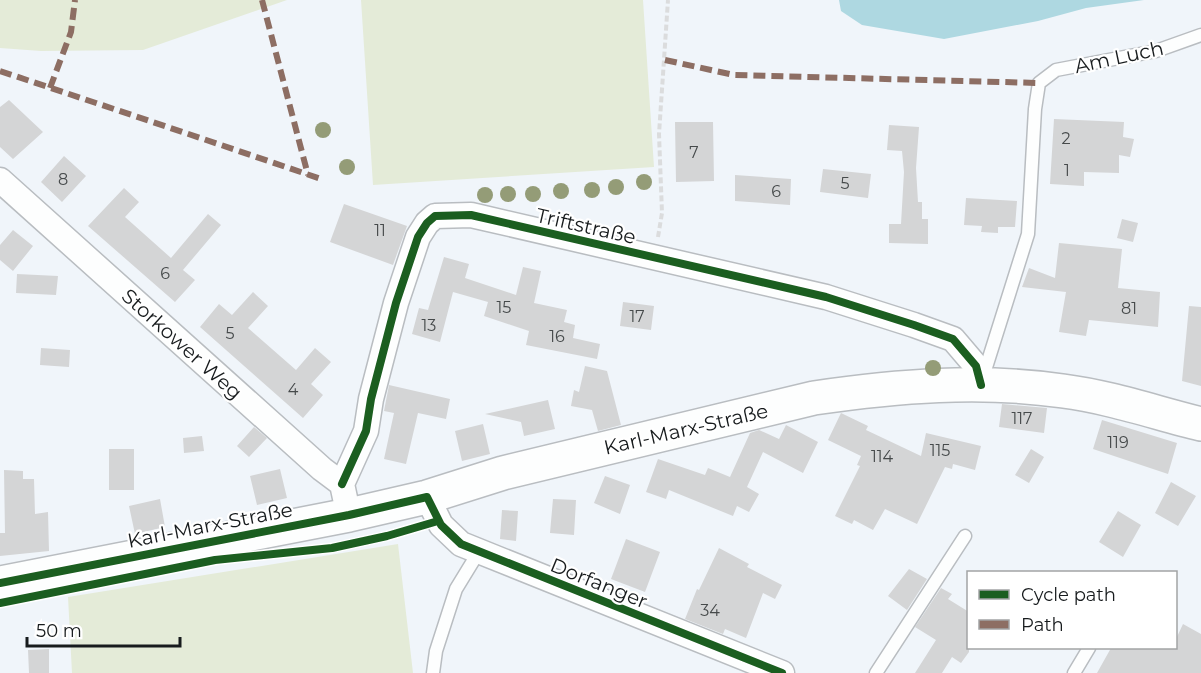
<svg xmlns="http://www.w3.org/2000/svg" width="1201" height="673" viewBox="0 0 1201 673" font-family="Montserrat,sans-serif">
<rect width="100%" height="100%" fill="#f0f5fa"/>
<path fill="#e4ebd8" d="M0 0H287L143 50 41 51 0 48Z
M361 0H643L654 167 373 185Z
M398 544 413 673H72L68 597Z"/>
<path fill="#aed8e1" d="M839 0H1144L1086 8 1038 21 944 39 862 25 841 11Z"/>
<path fill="#d4d5d6" d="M9 100 43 132 13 159 0 147V107Z
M1054 119 1124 122 1123 137 1134 139 1130 157 1119 155V173L1084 172V186L1050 184Z
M675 122H713L714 181 676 182Z
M889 125 919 127 916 168 918 202H922V219H928V244L889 243V224H901L904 172 902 151 887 150Z
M64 156 86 176 62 202 41 182Z
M823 169 871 174 868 198 820 192Z
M735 175 791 179 790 205 735 201Z
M124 188 139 202 125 217 171 258 208 214 221 225 183 270 195 280 175 302 88 226Z
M966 198 1017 201 1015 227H998V233L981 232 982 226 964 225Z
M344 204 407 226 393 265 330 242Z
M1122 219 1138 223 1133 242 1117 238Z
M13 230 33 246 13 271 0 260V245Z
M1059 243 1122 249 1118 288 1160 292 1158 327 1089 320 1086 336 1059 332 1066 292 1022 287 1029 268 1055 278Z
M444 257 469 264 465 278 516 295 523 267 541 271 534 303 567 310 564 322 575 325 573 338 600 344 597 359 526 345 529 331 484 316 488 302 453 292 440 342 412 334 419 308 428 310Z
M17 274 58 276 56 295 16 293Z
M253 292 268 306 248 328 296 370 315 348 331 362 311 384 323 395 303 418 200 327 219 304 232 315Z
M623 302 654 306 651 330 620 326Z
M1189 306 1201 307V386L1182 381Z
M41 348 70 350 69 367 40 365Z
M585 366 607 371 621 425 598 431 592 410 571 406 574 390 579 392Z
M389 385 450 399 446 419 418 413 406 464 384 459 394 413 384 411Z
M548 400 555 429 524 436 521 422 485 414Z
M1002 404 1047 408 1044 433 999 427Z
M841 413 868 426 866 430 921 456 926 433 981 446 975 470 953 464 952 469 945 467 917 524 885 509 873 530 854 520 852 524 835 516 860 466 857 465 861 456 828 440Z
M1102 420 1177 443 1168 474 1093 449Z
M483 424 490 454 462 461 455 431Z
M786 425 818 442 803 473 763 452 747 487 759 494 749 512 737 506 733 516 669 490 666 499 646 492 658 459 705 475 708 468 730 477 750 433 759 430 779 439Z
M254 427 267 438 249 457 237 446Z
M202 436 204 451 184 453 183 438Z
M109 449H134V490H109Z
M1031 449 1044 457 1029 483 1015 475Z
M280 469 287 498 257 505 250 476Z
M4 470 23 471V479H34L35 514 48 512 49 551 0 556V533H5Z
M605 476 630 485 620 514 594 503Z
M1171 482 1196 496 1178 526 1155 513Z
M160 499 165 527 135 534 129 506Z
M553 499 576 500 574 535 550 533Z
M502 510 518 511 516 541 500 539Z
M1118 511 1141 525 1123 557 1099 542Z
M626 539 660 552 645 592 611 579Z
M719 548 749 564 747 567 782 585 775 599 763 593 746 638 725 629 723 634 685 619 697 589 699 590Z
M909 569 927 579 907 610 888 596Z
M941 588 952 594 948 599 969 612V652L961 663 952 657 942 673H915L936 640 915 627Z
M1183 624 1201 634V673H1097L1111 648H1176V639Z
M49 649V673H29L28 650Z"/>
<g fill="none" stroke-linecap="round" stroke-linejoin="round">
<defs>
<path id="lane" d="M983 377 1028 234 1035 109 1039 83 1056 70 1156 51 1201 35
M433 673 436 651 456 589 478 553
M876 673 965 536
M1074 673 1089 648"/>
<path id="street" d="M0 180 322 469 342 484 345 498
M342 484 366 431 371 399 396 303 418 237 427 223 435 216 471 215 826 297 914 325 953 339 976 366 981 385
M427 497 441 525 461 544 782 673"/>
<path id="secondary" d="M0 583 349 515 427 497 503 473 814 398C897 386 980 379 1063 391 1110 397 1156 413 1201 424"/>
</defs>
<use href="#lane" stroke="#b9bdc1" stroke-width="15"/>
<use href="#street" stroke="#b9bdc1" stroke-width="27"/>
<use href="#secondary" stroke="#b9bdc1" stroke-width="36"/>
<path stroke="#dbdcdd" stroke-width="4" stroke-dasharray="6 3" stroke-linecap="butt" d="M658 237 662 213 659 134 668 0"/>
<use href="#lane" stroke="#fdfefe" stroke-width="12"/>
<use href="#street" stroke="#fdfefe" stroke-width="24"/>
<use href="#secondary" stroke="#fdfefe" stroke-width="33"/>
<path stroke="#8d6e63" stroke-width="6" stroke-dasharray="12 6" stroke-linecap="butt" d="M262 0 308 175
M665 60 734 75 1039 83
M0 71C108 107 216 143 324 180
M50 88 71 32 75 0"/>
<defs>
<path id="cycleway" d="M342 484 366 431 371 399 396 303 418 237 427 223 435 216 471 215 826 297 914 325 953 339 976 366 981 385
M0 583 349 515 427 497 441 525 461 544 782 673
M0 603 215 560 332 548 387 536 438 521"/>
</defs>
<use href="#cycleway" stroke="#fff" stroke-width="11"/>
<use href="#cycleway" stroke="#1b5e20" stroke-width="8"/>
</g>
<g fill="#949c77">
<circle cx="323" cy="130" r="8"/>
<circle cx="347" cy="167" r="8"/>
<circle cx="644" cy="182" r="8"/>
<circle cx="616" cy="187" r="8"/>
<circle cx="592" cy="190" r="8"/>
<circle cx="561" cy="191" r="8"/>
<circle cx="508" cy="194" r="8"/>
<circle cx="533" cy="194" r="8"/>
<circle cx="485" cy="195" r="8"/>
<circle cx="933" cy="368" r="8"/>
</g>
<g text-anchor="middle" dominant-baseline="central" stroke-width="4.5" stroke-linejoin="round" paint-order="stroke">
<g font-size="16" fill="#464a4b">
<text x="1066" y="138">2</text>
<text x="694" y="152">7</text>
<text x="1067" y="170">1</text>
<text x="63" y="179">8</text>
<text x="845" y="183">5</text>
<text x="776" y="191">6</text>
<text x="380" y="230">11</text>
<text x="165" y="273">6</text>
<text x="504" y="307">15</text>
<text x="1129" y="308">81</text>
<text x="637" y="316">17</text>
<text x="429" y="325">13</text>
<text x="230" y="333">5</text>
<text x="557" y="336">16</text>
<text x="293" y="389">4</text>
<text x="1022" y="418">117</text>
<text x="1118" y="442">119</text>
<text x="940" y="450">115</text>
<text x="882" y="456">114</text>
<text x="710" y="610">34</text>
</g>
<g font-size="20" fill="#171b1d" stroke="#fff">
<text transform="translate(1119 57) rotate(-12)">Am Luch</text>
<text transform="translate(586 226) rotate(13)">Triftstraße</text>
<text transform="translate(182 344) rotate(42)">Storkower Weg</text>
<text transform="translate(686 429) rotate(-13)">Karl-Marx-Straße</text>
<text transform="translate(210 525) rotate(-11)">Karl-Marx-Straße</text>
<text transform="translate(599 583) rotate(22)">Dorfanger</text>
</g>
</g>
<rect x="967" y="571" width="210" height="78" fill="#ffffff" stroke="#a2a4a5" stroke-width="1.5"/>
<rect x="979" y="590" width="30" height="9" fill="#1b5e20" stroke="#a2a4a5" stroke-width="1.5"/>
<text x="1021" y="601" font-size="18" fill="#171b1d">Cycle path</text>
<rect x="979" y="620" width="30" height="9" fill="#8d6e63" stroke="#a2a4a5" stroke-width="1.5"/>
<text x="1021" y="631" font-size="18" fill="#171b1d">Path</text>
<path d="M27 637v9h153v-9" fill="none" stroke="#171b1d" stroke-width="3"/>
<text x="36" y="637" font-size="18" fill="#171b1d" stroke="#ffffff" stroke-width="4.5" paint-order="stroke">50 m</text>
</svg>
